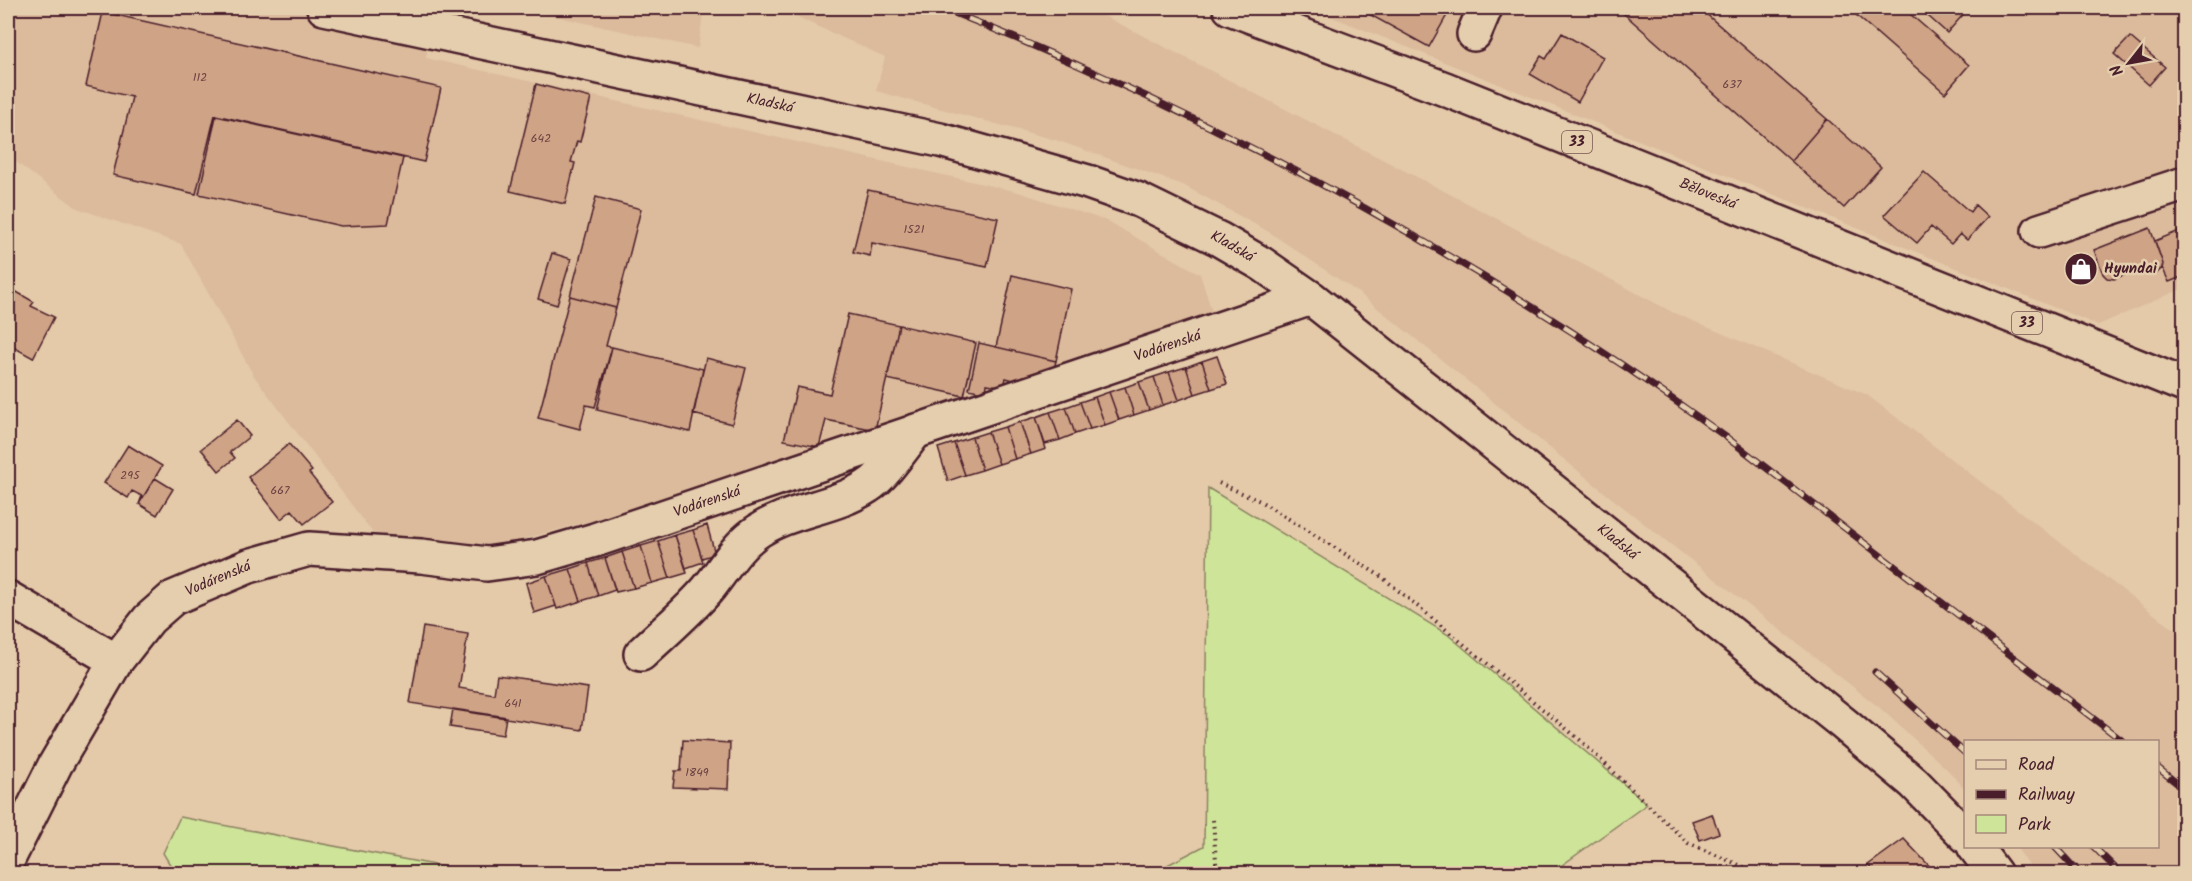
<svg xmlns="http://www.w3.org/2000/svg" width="2192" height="881" viewBox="0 0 2192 881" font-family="Kalam,sans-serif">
<rect width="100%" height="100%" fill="#e4caa9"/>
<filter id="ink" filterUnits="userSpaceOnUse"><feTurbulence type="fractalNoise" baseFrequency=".0167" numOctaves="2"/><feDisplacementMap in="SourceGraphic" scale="12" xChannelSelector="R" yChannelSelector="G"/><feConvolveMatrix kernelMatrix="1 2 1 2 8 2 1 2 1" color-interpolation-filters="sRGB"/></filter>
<g filter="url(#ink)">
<path fill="#dbbb9c" d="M8 8H435L426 58 1018 192 1107 221 1200 274 1214 318 876 427V445L482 550 373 533 254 376 181 244 77 208 8 156Z
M518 8H704L698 48Z
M777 8H1089L1469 204 1674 313 1867 395 2184 637V873H2035L2016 847 2158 846V742H1966L1965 789 1949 771 1880 708 1614 500 1359 293 1269 232 1183 185 1059 141 876 91 885 57Z
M1310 8H2184V288L2098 325Z"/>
<path fill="#cee499" stroke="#8c8262" stroke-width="1.5" d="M1208 488 1447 634 1647 804 1551 873H1152L1204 846Z
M180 817 477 873H175L163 853Z"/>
<path fill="#cfa386" stroke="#4a1f2b" stroke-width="1.5" d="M1367 8H1451L1429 47 1365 12Z
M1626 8H1709L1704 12 1827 119 1791 161 1622 12Z
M1848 8H1903L1969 65 1945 93Z
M1919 8H1969L1947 33Z
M103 12 441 88 424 162 215 115 196 194 113 175 132 97 86 86Z
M1562 33 1603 57 1578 102 1530 74 1541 56 1546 59Z
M2130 37 2165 67 2149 85 2114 54Z
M536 84 591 98 580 142 577 141 571 162 575 163 565 204 510 191Z
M216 116 403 158 388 224 341 226 199 194Z
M1827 119 1881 167 1844 208 1791 161Z
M1924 172 1970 212 1975 205 1988 217 1967 240 1960 234 1951 244 1931 227 1917 243 1884 215Z
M868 190 998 218 987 267 872 243 870 256 853 252Z
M596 197 641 209 616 308 570 296Z
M2150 228 2163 264 2162 268 2156 274H2149L2142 268 2114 279 2107 278 2103 274 2094 250Z
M2184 229V276L2169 282 2162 267 2163 264 2155 241Z
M552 253 571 259 557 305 538 299Z
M1012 275 1071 289 1056 361 996 347Z
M8 287 34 302 31 306 54 317 33 358 8 344Z
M570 296 616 308 606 346 612 347 595 407 586 405 580 429 538 418Z
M848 314 899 325 875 430 826 420 819 447 784 440 797 387 830 394Z
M899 325 976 343 964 396 887 379Z
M979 343 1056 361 1053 372 1021 382 1006 378 1004 387 987 384 986 393 969 389Z
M612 347 703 369 690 432 597 410Z
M1217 356 1227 384 1211 389 1202 361Z
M706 358 746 368 732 424 693 414Z
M1202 361 1211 389 1195 394 1186 367Z
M1186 367 1195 394 1179 400 1169 372Z
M1169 372 1179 400 1163 405 1154 377Z
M1154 377 1163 405 1149 410 1139 382Z
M1139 382 1149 410 1134 415 1125 387Z
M1125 387 1134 415 1119 420 1109 392Z
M1109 392 1119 420 1105 425 1095 397Z
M1095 397 1105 425 1090 429 1080 402Z
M1080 402 1090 429 1075 434 1066 407Z
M1066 407 1075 434 1060 440 1050 412Z
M1050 412 1060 440 1045 444 1036 417Z
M1036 417 1046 449 1031 454 1020 422Z
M237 420 250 436 230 452 235 458 219 471 201 449Z
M1020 422 1031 454 1015 459 1005 427Z
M1005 427 1015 459 999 464 988 432Z
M988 432 999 464 982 470 972 437Z
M972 437 982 470 965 475 954 443Z
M954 443 965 475 948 481 938 448Z
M289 444 312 471 309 473 332 502 304 524 292 510 281 519 248 477Z
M128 445 162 466 139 504 142 496 132 491 128 498 104 483Z
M155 478 173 489 157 515 139 504Z
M707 525 715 554 702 558 693 530Z
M693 530 703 562 686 568 675 535Z
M675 535 687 573 670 578 658 541Z
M658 541 670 578 652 583 641 546Z
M641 546 652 583 634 588 622 552Z
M622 552 634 588 616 592 605 558Z
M605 558 615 590 598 596 588 563Z
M588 563 598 596 581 601 570 569Z
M570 569 581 601 557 609 546 576Z
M546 576 556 606 534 613 526 583Z
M423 627 468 634 459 688 494 694 497 675 588 688 582 730 410 703Z
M453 709 506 717 503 735 450 727Z
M683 740 730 743 728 789 673 787 675 771H681Z
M1712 814 1719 833 1700 840 1692 821Z
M1904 839 1937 874H1876L1868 865Z"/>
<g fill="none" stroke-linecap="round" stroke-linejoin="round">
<defs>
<g id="minor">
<path d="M1474 34 1485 8"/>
<path d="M2039 231 2184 184"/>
<path d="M8 598 116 661"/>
<path d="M641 654C663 633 687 613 707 590 723 571 734 549 754 534 788 509 833 509 868 486 883 477 904 446 916 431"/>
<path id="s1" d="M8 859 55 765 116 661 149 619 173 598 249 566 309 549 421 556 487 564 537 557 595 540 1311 298"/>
</g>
<g id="major">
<path id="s2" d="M324 8 940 140 1088 182 1139 200 1219 239 1262 264 1311 298 1446 405 1844 724 1914 783 1966 836"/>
<path id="s3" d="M1230 8 1445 89 2184 385"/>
<path d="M1974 846 1995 874"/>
</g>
</defs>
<use href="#minor" stroke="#4a1f2b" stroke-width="38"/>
<use href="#major" stroke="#4a1f2b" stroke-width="38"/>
<path stroke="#4a1f2b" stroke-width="4" stroke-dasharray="1.5 4.5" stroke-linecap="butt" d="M1219 483 1260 501 1382 577 1580 740 1688 843 1760 874
M1213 820 1217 874"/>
<use href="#minor" stroke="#e4ceae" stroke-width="33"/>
<use href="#major" stroke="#e4ceae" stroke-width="33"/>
<defs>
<path id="rail" d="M942 8C1221 119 1483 262 1726 437L2124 742
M1875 672 1966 754
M2158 768 2184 789
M2054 846 2080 874
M2093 846 2121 874"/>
</defs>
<use href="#rail" stroke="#4a1f2b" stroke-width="7"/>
<use href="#rail" stroke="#e4ceae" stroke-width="4.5" stroke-dasharray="14" stroke-linecap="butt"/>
</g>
</g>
<defs>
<symbol id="shop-disc" viewBox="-11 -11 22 22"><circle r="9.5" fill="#4a1f2b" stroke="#e4ceae"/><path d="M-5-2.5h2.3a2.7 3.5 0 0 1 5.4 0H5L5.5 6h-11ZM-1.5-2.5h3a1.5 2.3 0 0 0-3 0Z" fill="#fff"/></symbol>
</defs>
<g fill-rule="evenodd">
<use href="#shop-disc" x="2062" y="250" width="38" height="38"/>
</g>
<g text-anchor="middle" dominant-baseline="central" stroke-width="5" stroke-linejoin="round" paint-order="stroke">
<g font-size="12" fill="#6b4042">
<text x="200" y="77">112</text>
<text x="1732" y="84">637</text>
<text x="541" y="138">642</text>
<text x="914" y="229">1521</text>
<text x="130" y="475">295</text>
<text x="280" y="490">667</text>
<text x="513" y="703">641</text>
<text x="697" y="772">1849</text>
</g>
<g fill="#e4ceae" stroke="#785452" stroke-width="1.5">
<rect x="1562" y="131" width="30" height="22" rx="4.5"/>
<rect x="2012" y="312" width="30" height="22" rx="4.5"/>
</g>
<g font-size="14" font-weight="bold" fill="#4a1f2b">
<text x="1577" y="142">33</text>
<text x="2027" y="323">33</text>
</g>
<g font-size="15" fill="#4a1f2b" stroke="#e4ceae">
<text stroke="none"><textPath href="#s2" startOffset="456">Kladská</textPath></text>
<text stroke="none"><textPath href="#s3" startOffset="513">Běloveská</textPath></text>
<text stroke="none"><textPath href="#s2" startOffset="942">Kladská</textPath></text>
<text stroke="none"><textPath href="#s1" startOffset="1350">Vodárenská</textPath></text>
<text stroke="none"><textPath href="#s1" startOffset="864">Vodárenská</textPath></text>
<text stroke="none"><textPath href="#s2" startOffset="1428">Kladská</textPath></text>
<text stroke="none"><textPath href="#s1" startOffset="360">Vodárenská</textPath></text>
</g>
<g font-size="15" font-weight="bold" fill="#4a1f2b" stroke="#e4ceae" text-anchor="start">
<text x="2104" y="269">Hyundai</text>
</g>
</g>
<rect width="2192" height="881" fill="none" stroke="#e4ceae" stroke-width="30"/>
<rect x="15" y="15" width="2162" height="851" fill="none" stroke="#4a1f2b" stroke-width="2" filter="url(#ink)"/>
<rect x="1964" y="740" width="195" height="108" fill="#e4ceae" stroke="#a6887a" stroke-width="1.5"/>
<rect x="1976" y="760" width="30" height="9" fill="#e4ceae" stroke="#a6887a" stroke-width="1.5"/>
<text x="2018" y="770" font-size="18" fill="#4a1f2b">Road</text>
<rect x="1976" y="790" width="30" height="9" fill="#4a1f2b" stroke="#a6887a" stroke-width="1.5"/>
<text x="2018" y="800" font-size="18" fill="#4a1f2b">Railway</text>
<rect x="1976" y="815" width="30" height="18" fill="#cee499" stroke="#a6887a" stroke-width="1.5"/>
<text x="2018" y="830" font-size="18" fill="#4a1f2b">Park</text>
<g transform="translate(2129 63) rotate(239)" stroke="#e4ceae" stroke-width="4.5" paint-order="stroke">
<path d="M0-4.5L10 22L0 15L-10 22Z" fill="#4a1f2b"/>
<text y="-9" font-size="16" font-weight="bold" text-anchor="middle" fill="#4a1f2b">N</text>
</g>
</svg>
